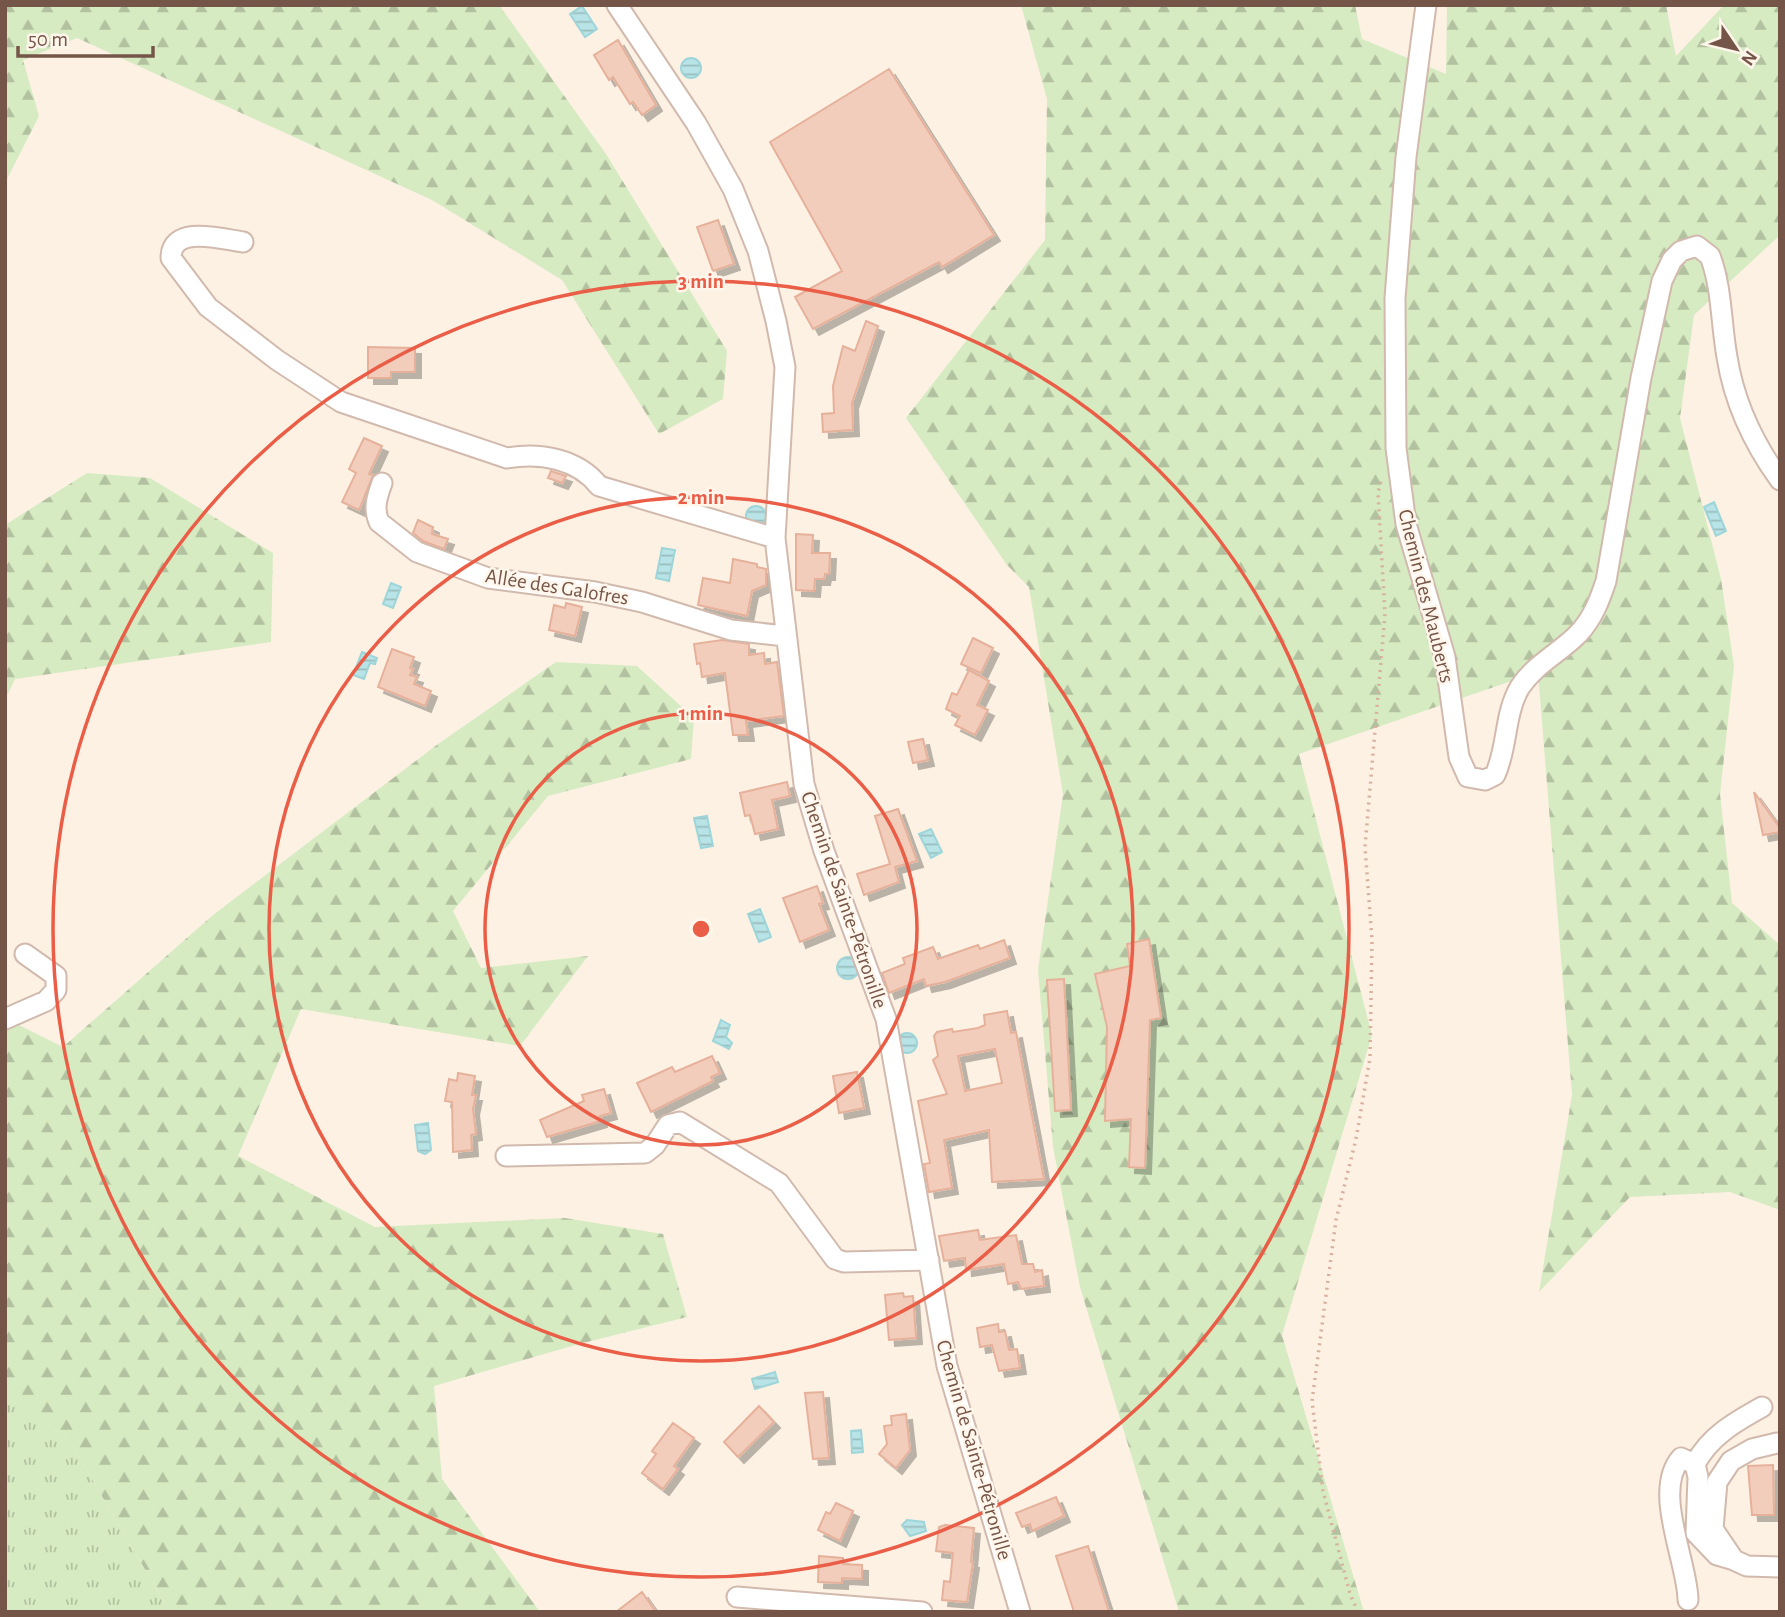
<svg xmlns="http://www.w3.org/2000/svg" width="1785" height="1617" viewBox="0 0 1785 1617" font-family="'Alegreya Sans',sans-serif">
<defs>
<pattern id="grass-tufts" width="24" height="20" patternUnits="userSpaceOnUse" patternTransform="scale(1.75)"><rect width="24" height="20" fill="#d6ebc2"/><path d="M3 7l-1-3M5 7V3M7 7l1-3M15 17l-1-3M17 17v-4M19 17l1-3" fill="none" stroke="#b2c1a0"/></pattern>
<pattern id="forest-firs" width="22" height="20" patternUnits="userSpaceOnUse" patternTransform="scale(1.75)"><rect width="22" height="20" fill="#d6ebc2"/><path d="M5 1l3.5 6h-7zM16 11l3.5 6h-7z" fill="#b2c1a0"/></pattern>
<pattern id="water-rules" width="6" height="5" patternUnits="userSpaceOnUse" patternTransform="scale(1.75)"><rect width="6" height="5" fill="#b8e4e7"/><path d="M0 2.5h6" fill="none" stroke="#9abcbd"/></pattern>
<filter id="shadow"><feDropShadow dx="6" dy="6" stdDeviation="0" flood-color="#0004"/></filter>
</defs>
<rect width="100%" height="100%" fill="#fdf1e4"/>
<path fill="url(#grass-tufts)" d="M5 1396 69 1440 170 1612H5Z"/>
<path fill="url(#forest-firs)" d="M5 5H499L606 154 727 351 723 399 659 434 562 280 432 200 77 38 23 60 39 116 5 183Z
M1021 5H1355L1362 39 1446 74 1447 5H1666L1676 56 1724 5H1780V235L1694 315 1680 418 1721 579 1734 666 1720 794 1732 903 1780 945V1210L1730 1192 1630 1197 1539 1292 1572 1095 1538 672 1299 754 1372 1035 1282 1335 1364 1612H1179L1080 1287 1053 1147 1038 970 1063 794 1029 587 1007 565 906 418 1045 240 1047 99Z
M87 473 150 478 273 553 271 642 15 679 5 700V525Z
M556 662 637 666 694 718 691 759 548 796 453 911 481 968 588 956 520 1046 301 1009 238 1156 375 1227 565 1218 663 1234 687 1317 579 1344 434 1386 442 1479 540 1612H170L69 1440 5 1396V1018L63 1047 213 915 438 744Z"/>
<path fill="url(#water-rules)" stroke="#9ed5d9" stroke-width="2" d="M582 6 597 29 585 37 570 14Z
M681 68a10 10 0 1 1 20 0a10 10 0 1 1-20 0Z
M1714 502 1726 531 1716 536 1704 507Z
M746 516a10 10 0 1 1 20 0a10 10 0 1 1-20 0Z
M662 548 675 550 669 581 656 578Z
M391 583 401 587 393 608 383 604Z
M362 652 377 658 375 664 370 663 364 679 353 675Z
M707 816 713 846 701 848 694 818Z
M931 829 942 852 931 858 919 834Z
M760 909 771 937 759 942 748 914Z
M837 968a11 11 0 1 1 22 0a11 11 0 1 1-22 0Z
M721 1020 730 1025 726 1037 732 1043 729 1049 713 1041Z
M897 1043a10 10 0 1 1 20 0a10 10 0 1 1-20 0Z
M428 1123 431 1150 425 1154 418 1151 415 1125Z
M775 1372 778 1382 755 1389 752 1379Z
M861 1430 863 1452 852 1453 851 1431Z
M907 1520 924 1522 926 1531 910 1536 902 1525Z"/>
<path fill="#f3cdbb" stroke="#e6b19b" stroke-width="2" fill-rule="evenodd" filter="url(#shadow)" d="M618 40 656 105 642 115 633 102 630 104 613 77 609 80 594 55Z
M889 69 994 235 942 267 939 262 813 329 795 297 842 271 770 142Z
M718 220 734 264 713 271 697 227Z
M866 321 878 326 852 403 853 430 823 432 822 414 834 413 833 386 843 346 855 351Z
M368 347 415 348V372H391V378H368Z
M364 438 382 446 369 474 373 475 359 510 342 502 356 473 349 469Z
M551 471 566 476 562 483 548 478Z
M418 520 433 527 432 534 448 539 444 549 423 541 413 533Z
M796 534 813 535 812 553H830L829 574H825L824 579H815L814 591 796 590Z
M733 559 757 564V567L766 569V585L752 591 747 616 698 605 703 578 730 583Z
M566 603 582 607 575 636 549 630 554 605 565 608Z
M973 638 993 648 981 673 961 664Z
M722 640 749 644V655L764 653 765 664 777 662 784 716 746 721 748 735H733L725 673 702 677 700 663 697 664 694 644Z
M392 649 414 657 410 668 413 669 410 675 417 677 414 684 431 691 425 706 378 687Z
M969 670 989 681 977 705 988 710 975 735 955 725 960 716 946 709 952 693 957 695Z
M923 739 928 760 913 763 908 742Z
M787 782 790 796 772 800 778 829 755 834 750 815 745 816 740 793Z
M1754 792 1780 828V832L1763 835Z
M898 809 917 861 895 867 899 882 864 895 857 874 890 864 875 816Z
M817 886 823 903 819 904 829 930 800 942 783 898Z
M1149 939 1161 1018 1150 1020 1145 1168 1129 1167 1131 1119 1105 1121 1107 1027 1095 974 1130 966 1127 944Z
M1004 940 1010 958 945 982 926 986 924 979 889 993 882 973 905 964 903 958 933 947 938 959 978 945 980 949Z
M1064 979 1071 1110 1055 1111 1047 980Z
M1007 1011 1011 1033 1016 1032 1044 1179 992 1182 989 1130 944 1140 952 1188 929 1192 924 1164 930 1163 918 1101 947 1094 933 1060 938 1056 934 1036 937 1032 952 1029 953 1032 978 1028 985 1025 984 1015ZM995 1049 1002 1083 965 1091 958 1056Z
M712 1056 720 1073 711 1077 713 1081 651 1112 637 1083 672 1067 675 1072Z
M857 1072 864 1108 839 1113 833 1076Z
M458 1073 475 1076 472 1095H476L473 1109 476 1134 471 1135 472 1150 453 1152 452 1102 445 1101 449 1079 457 1081Z
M604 1089 611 1113 600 1116 601 1121 547 1137 540 1120 584 1101 582 1095Z
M978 1230 980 1240 1016 1235 1022 1264H1033L1035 1272 1042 1270 1044 1286 1021 1289 1018 1282 1008 1284 1004 1264 966 1270 965 1258 944 1261 939 1236Z
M903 1293 904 1297 913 1296 916 1338 889 1340 885 1295Z
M998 1324 999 1332 1005 1331 1009 1350 1017 1349 1020 1368 999 1371 992 1345 980 1347 977 1328Z
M823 1392 829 1458 813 1459 805 1393Z
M759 1406 774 1422 738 1457 724 1442Z
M906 1414 910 1450 896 1468 879 1454 887 1444 884 1426 892 1425 891 1416Z
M673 1423 694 1438 674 1466 678 1469 663 1489 642 1473 656 1454 652 1451Z
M1773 1465 1774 1515H1752L1748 1466Z
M1056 1497 1064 1516 1032 1531 1030 1524 1022 1527 1016 1513Z
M836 1503 853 1511 840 1541 818 1530 826 1512 830 1514Z
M945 1525 974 1528 971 1562H973L967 1602 942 1600 944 1581 950 1582 953 1553 936 1551 939 1527Z
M1088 1546 1109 1612H1074L1056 1556Z
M819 1556 843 1558V1564L862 1565V1579L842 1578V1583L818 1582Z
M642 1592 656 1612H616Z"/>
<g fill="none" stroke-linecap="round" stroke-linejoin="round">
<defs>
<path id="minor" d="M617 5 696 123 733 189 758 251 776 321 785 367 775 538 804 784 824 851 886 1019 947 1366 1020 1612
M1426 5 1406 157 1395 298 1396 448 1406 524 1445 657 1459 757 1468 777 1485 780 1495 775C1508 747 1504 714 1520 687 1535 664 1561 652 1579 633 1593 618 1600 599 1606 581L1641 378 1662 281 1672 260 1681 251 1697 246 1710 256C1722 287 1721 324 1727 357 1734 402 1754 444 1780 480
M243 242C222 239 171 224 171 258L208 307 277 360 341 402 507 458C540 452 578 459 599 486L775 538
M382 483C377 497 373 508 379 522L417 552 488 578 595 592 642 602 731 630 785 636
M5 1019 46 1001 56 990V976L25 954
M506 1156 645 1153 655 1145 668 1125 680 1122 779 1183 835 1259 844 1262 929 1260
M1777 1443 1752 1449 1731 1461 1717 1482 1713 1529 1734 1560 1747 1566 1780 1567
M1695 1464C1710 1436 1735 1422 1762 1407
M737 1597 922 1612
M1688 1600C1688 1563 1652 1491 1681 1458L1695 1464 1698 1477 1696 1533 1717 1555 1734 1560"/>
</defs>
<use href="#minor" stroke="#d1baad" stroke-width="23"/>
<path stroke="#d8b09e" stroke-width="3.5" stroke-dasharray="2 5" stroke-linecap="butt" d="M1358 1612 1350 1594 1323 1491 1312 1401 1336 1220 1356 1139 1370 1058 1372 940 1365 847 1385 614 1378 493 1381 481"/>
<use href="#minor" stroke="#fff" stroke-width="19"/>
</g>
<g fill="none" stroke="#ea5d46" stroke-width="3.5">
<circle cx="701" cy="929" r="216"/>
<circle cx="701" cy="929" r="432"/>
<circle cx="701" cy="929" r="648"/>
</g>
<g text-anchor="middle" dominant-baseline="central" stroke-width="5" stroke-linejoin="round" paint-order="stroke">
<g font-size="21" fill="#765549" stroke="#fff6eb">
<text transform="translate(557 587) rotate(9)">Allée des Galofres</text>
<text transform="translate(1426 596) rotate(76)">Chemin des Mauberts</text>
<text transform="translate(844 900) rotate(71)">Chemin de Sainte-Pétronille</text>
<text transform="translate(974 1450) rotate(74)">Chemin de Sainte-Pétronille</text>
</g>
</g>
<circle cx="701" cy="929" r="10" fill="#ea5d46" stroke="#fff6eb" stroke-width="3.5"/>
<g font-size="21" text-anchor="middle" font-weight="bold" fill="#ea5d46" stroke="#fff6eb" stroke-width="5" stroke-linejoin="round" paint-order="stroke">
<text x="701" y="288">3 min</text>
<text x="701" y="504">2 min</text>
<text x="701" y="720">1 min</text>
</g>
<rect width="1785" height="1617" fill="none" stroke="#765549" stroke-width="14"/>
<g transform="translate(1736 49) rotate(125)" stroke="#fff6eb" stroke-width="5" paint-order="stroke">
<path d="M0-5L12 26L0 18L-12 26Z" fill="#765549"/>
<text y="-10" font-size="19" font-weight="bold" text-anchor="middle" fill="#765549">N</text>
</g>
<path d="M18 46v10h135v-10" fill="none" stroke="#765549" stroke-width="3.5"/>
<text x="28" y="46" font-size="21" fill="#765549" stroke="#fff6eb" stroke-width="5" paint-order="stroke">50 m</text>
</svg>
